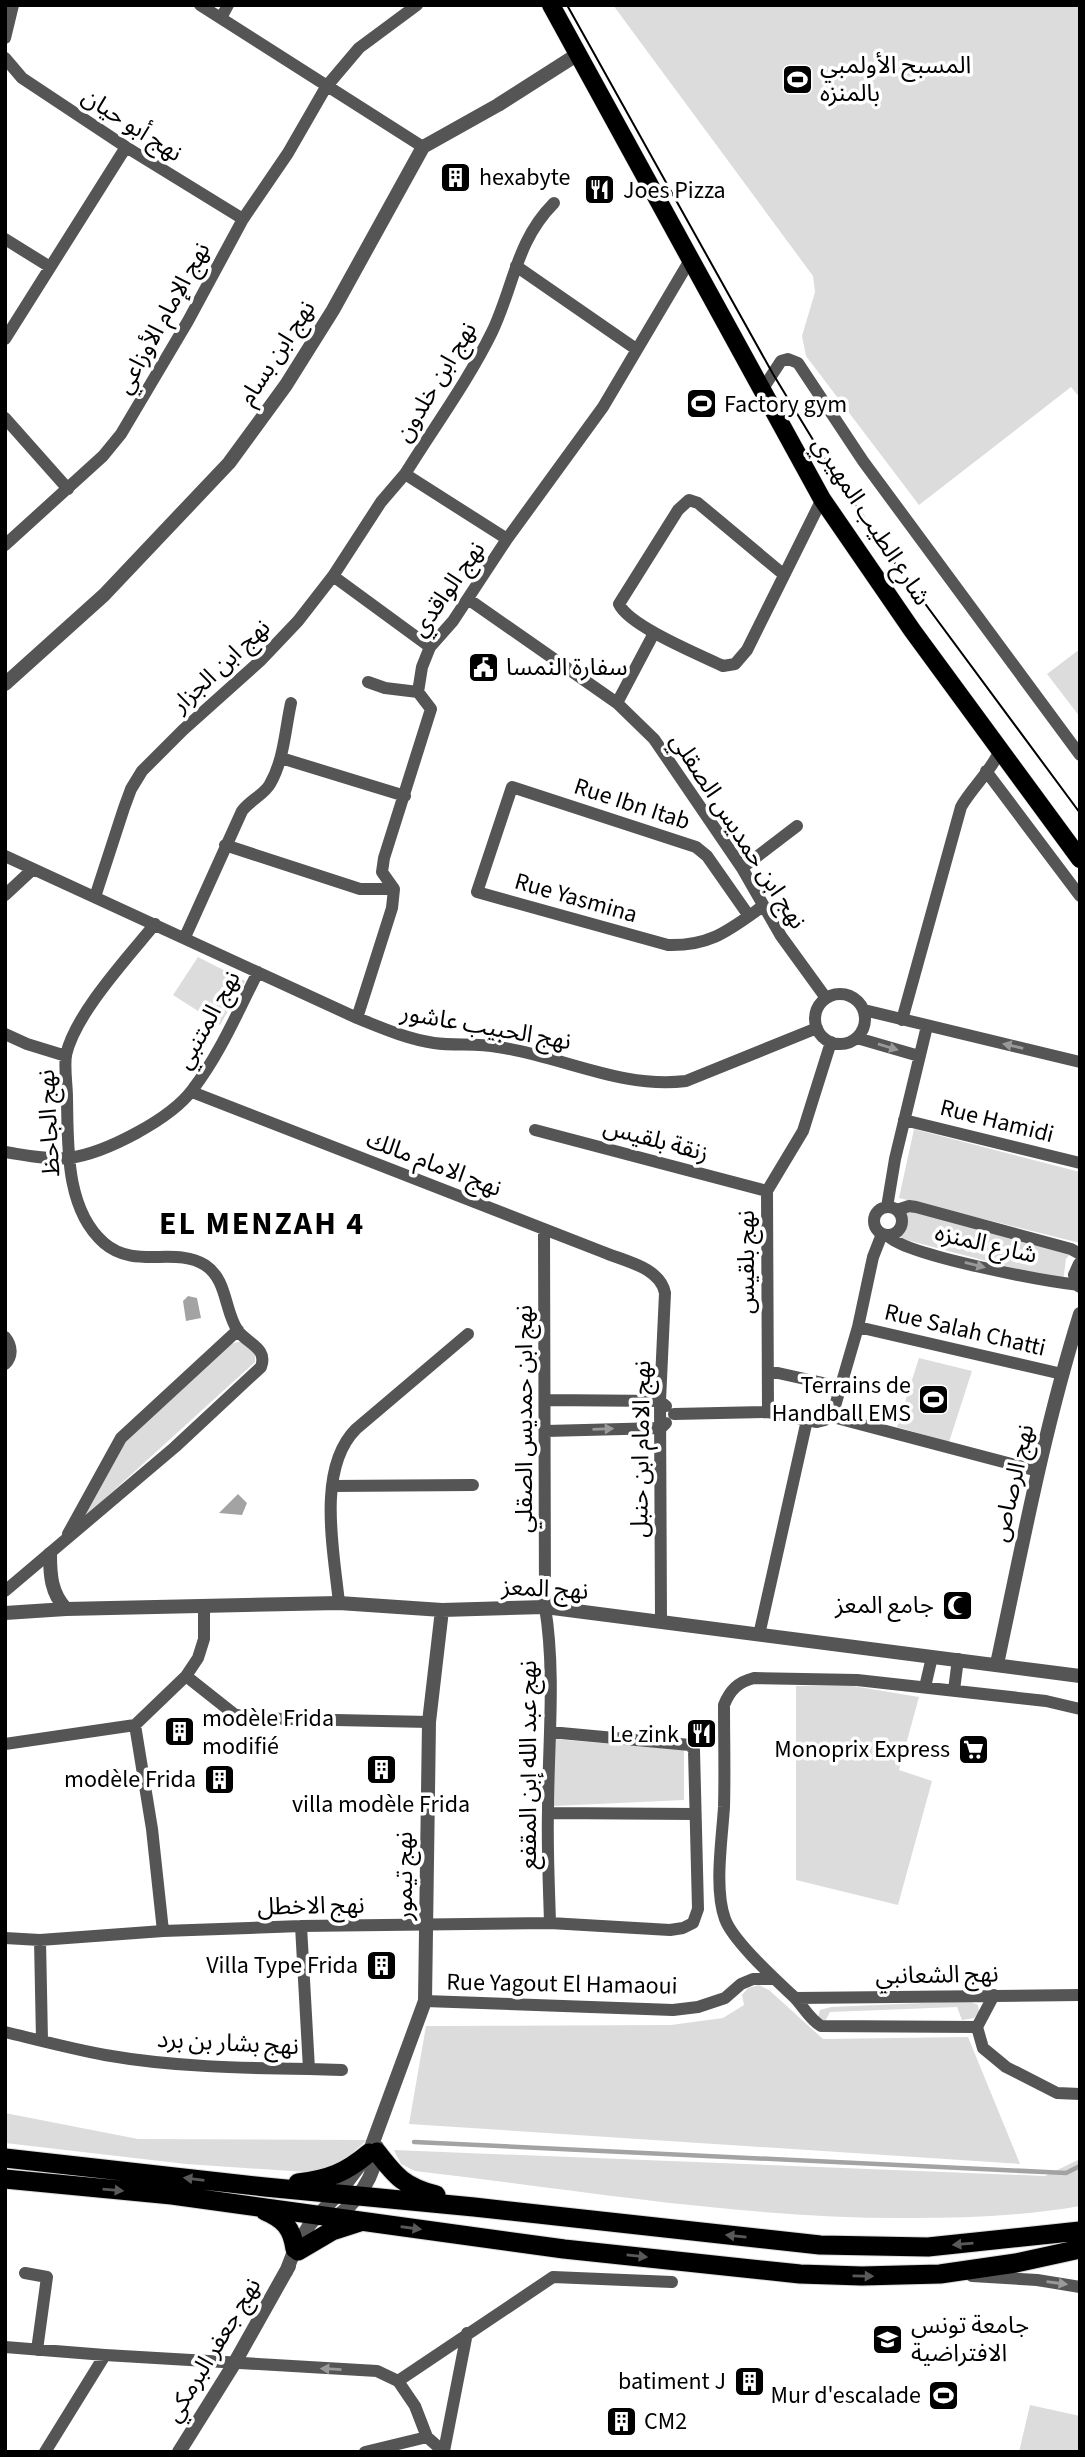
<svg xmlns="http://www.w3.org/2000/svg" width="1085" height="2457" viewBox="0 0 1085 2457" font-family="'Source Sans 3','Noto Sans Arabic',sans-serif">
<rect width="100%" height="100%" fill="#fff"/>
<path fill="#dcdcdc" d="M613 5H1080V398L1071 387 919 505 806 356 802 336 815 292 813 276Z
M1080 649V717L1047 674Z
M198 957 245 981 220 1025 173 995Z
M914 1129 1080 1172V1243L899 1198Z
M904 1210 1072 1252 1066 1259 1063 1281 895 1237C906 1230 907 1223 904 1210Z
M243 1341 255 1354V1362L79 1522 122 1440 230 1344Z
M919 1358 972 1371 949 1442 897 1427Z
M796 1686H853L919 1697 899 1770 932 1781 898 1905 796 1880Z
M554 1739 684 1750V1800L554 1806Z
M759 1985 769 1990 823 2039 968 2037 1020 2164 409 2124 426 2026 671 2025 723 2018 744 2005 742 1995 748 1988Z
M969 2001 978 2005 979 2012 974 2018 962 2020 957 2007 830 2012 824 2023 818 2018 820 2010 831 2007Z
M5 2113 138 2139 367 2140 337 2166 321 2173 186 2164 5 2143Z
M394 2150 1045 2176 1080 2159V2206C1024 2216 967 2218 911 2218 744 2219 580 2190 415 2171L401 2164Z
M1030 2405 1080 2416V2452H1019Z"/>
<path fill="#a3a3a3" d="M188 1296 197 1298 201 1318 186 1321 183 1301Z
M238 1494 247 1503 242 1515 219 1513Z"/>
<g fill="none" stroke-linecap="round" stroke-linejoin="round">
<path stroke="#a3a3a3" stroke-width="4.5" d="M414 2142 1066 2173 1080 2166"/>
<defs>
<path id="primary" d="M551 5 822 499 912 630 1080 859"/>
<path id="trunk" d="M377 2152C396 2177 405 2187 436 2195
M5 2158 265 2187 474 2207 820 2245 928 2247 1080 2231
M5 2179 172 2195 564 2249 800 2274 862 2276 940 2274 1016 2263 1080 2249
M298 2183C329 2179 345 2173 369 2153
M265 2211C284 2219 292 2228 295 2249
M298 2251 332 2231 360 2222"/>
</defs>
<use href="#primary" stroke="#dbdbdb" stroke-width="19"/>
<use href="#trunk" stroke="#dbdbdb" stroke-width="21"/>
<path stroke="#555" stroke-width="12" d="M200 5 423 147
M221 18 228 5
M5 38 13 5
M5 58 22 78 126 147 243 219
M5 239 50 267
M516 266 636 349
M5 339 126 147
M762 390 781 361 788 359 798 363 863 461 1080 755
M5 418 68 489
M507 539 405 474C434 427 468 381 492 332 514 286 516 241 554 203
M5 545 103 456 121 434 188 321 243 219 288 153 326 87 359 48 417 5
M783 574 698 503 689 500 678 510 619 604C629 626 700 655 723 666L735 664 747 650 822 499
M333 576 381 502 405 474
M468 599 617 703 654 739 742 868 781 936 826 998
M368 682 385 688 418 692
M617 703 654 633
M281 758 405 796
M986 771 1080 896
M225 845 360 889H394
M5 856 357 1018C382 1028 407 1039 434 1043 455 1046 477 1043 498 1047 561 1056 621 1089 686 1081L817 1028
M742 868 797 826
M5 895 33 869
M95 897 124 808 131 789 142 771 183 730 260 661 298 621 333 576 430 647
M749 916 707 856 696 847 512 787 477 892 668 945C711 946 729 930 763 906
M185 937 242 811C250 800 264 795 270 784 284 760 285 730 291 703
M815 1019a25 25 0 1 1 50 0a25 25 0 1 1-50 0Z
M864 1010 1080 1062
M357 1018 392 908 394 889 382 872 384 858 431 709 418 692 422 667 430 647 453 621 507 539 603 407 690 260
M902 1020 961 807C970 790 996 765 1000 749
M5 1034 27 1044 66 1056
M857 1038 919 1056
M192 1092 603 1252C624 1261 660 1267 665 1293L660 1401 661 1621
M904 1120 1080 1163
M535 1130 767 1191
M5 1152C25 1155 48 1160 69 1158 106 1153 171 1119 193 1089 220 1054 238 1011 258 972
M874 1221a14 14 0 1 1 28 0a14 14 0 1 1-28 0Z
M887 1207 895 1159 927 1026
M897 1210 909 1206 916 1207 1071 1249 1080 1254
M544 1230 545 1607C556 1674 548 1744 548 1811 547 1848 549 1886 550 1923
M888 1236C908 1256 1044 1281 1079 1285
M858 1327 1062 1374
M5 1337C12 1346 13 1356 5 1364
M769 1371 841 1387
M546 1400 660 1401 666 1406
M768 1412 767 1191 803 1131 831 1042
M674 1414 768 1412 817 1422 825 1420 835 1406 858 1327 873 1257 882 1234
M829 1416 1038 1471
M546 1431 661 1428 666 1423
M332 1486 473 1485
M68 1534 121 1438 238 1330
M5 1591 175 1447 261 1367C268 1348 248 1344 238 1331 224 1311 228 1280 205 1265 175 1246 135 1270 104 1243 65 1209 68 1145 67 1098 67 1085 64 1068 66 1055 75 1014 128 957 155 924
M339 1603C334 1552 316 1469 356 1429L468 1334
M759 1635 807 1420
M186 1676 234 1714 248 1718 429 1722
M925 1687 932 1657
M954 1690 958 1659
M135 1725 152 1829 163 1931
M5 1744 135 1725 186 1676 198 1658 204 1639V1606
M548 1813 695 1814
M5 1938 40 1940 163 1931 301 1926 550 1923 670 1930 683 1928 693 1923 698 1909 694 1750 690 1745 550 1732
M40 1940 42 2040
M994 1995 977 2027 983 2048 1006 2067 1057 2093 1080 2094
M796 1998 1080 1995
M425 2001 673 2010 698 2007 725 1998 741 1984 753 1979H773
M977 2027 821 2026C808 2018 803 2005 792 1995 775 1979 733 1941 725 1919 714 1889 722 1840 724 1807 725 1773 724 1739 724 1705 730 1690 738 1682 754 1678L857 1680 1046 1701 1080 1709
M5 2032C38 2040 72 2049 105 2055 173 2067 241 2068 309 2069L301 1926
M309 2069 342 2070
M25 2273 47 2277 37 2350
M972 2276 1037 2280 1080 2287
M5 2347 105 2355 377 2371 398 2381
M398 2381 553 2277 672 2282
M398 2381 415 2406 427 2437 444 2452
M444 2451 467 2333
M45 2452 105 2355
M365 2452 427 2437"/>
<path stroke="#555" stroke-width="14" d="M5 684 104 595 229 463 286 385 333 310 423 147 498 105 578 54
M1080 1264 1075 1275 1080 1286
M50 1554C50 1575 51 1593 66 1609
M5 1613 66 1609 339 1603 442 1610 545 1607 1080 1676
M997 1664C1022 1547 1044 1429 1080 1314
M332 2219C355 2207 377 2174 377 2147
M286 2272 295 2249 310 2224 338 2194 369 2153 425 2001 429 1722 442 1610
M179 2452 234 2364 289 2266"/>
<use href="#primary" stroke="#000" stroke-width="18"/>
<use href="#trunk" stroke="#000" stroke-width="19"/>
<path stroke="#000" stroke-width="2" d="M567 5 773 374 821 453 895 563 1080 813"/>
</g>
<defs><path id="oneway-solid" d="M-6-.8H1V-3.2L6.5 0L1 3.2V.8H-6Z" transform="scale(1.75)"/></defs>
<g fill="#999">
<use href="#oneway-solid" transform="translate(1013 1046) rotate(-167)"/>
<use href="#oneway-solid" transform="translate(888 1047) rotate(17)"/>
<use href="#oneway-solid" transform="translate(975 1265) rotate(14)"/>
<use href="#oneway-solid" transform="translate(603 1429) rotate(-2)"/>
<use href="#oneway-solid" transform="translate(1057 2283) rotate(8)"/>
<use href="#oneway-solid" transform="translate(331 2369) rotate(-177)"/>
</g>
<g fill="#595959">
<use href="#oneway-solid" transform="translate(194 2179) rotate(-173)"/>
<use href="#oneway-solid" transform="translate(113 2190) rotate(5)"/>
<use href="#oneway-solid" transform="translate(411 2228) rotate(8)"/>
<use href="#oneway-solid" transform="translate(736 2236) rotate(-174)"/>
<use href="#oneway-solid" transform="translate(963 2244) rotate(175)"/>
<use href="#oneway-solid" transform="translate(637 2256) rotate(6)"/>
<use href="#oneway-solid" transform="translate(863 2276) rotate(1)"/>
</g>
<defs>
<symbol id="stadium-square" viewBox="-11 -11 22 22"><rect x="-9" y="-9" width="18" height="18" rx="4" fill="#000" stroke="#fff"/><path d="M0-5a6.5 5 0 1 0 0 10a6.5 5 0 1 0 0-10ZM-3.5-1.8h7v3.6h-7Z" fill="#fff"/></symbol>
<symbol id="building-square" viewBox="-11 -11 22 22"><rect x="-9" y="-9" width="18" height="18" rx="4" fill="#000" stroke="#fff"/><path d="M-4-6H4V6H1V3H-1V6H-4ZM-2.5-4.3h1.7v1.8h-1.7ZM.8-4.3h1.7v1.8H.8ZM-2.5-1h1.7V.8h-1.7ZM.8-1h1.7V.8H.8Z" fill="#fff"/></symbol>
<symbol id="restaurant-square" viewBox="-11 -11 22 22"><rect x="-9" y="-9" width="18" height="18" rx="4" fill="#000" stroke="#fff"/><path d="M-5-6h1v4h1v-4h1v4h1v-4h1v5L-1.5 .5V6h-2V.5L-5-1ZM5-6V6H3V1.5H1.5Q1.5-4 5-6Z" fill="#fff"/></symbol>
<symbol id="civic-square" viewBox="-11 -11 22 22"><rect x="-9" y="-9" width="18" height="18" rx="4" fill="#000" stroke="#fff"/><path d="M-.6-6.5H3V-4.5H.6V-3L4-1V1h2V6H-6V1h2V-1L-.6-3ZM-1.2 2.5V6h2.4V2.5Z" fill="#fff"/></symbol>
<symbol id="mosque-square" viewBox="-11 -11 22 22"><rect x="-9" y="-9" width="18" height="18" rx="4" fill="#000" stroke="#fff"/><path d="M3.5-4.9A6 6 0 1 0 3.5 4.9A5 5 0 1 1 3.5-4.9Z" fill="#fff"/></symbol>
<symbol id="supermarket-square" viewBox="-11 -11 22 22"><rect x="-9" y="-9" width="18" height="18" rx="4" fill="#000" stroke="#fff"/><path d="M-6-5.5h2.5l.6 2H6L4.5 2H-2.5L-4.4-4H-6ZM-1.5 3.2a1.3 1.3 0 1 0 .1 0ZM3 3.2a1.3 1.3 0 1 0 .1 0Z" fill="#fff"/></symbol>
<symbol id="university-square" viewBox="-11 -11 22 22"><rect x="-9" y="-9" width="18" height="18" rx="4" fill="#000" stroke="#fff"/><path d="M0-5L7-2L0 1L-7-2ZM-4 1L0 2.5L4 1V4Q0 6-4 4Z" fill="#fff"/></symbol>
</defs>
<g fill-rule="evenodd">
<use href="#stadium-square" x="780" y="62" width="35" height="35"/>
<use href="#building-square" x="438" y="160" width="35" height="35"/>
<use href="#restaurant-square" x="582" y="172" width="35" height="35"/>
<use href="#stadium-square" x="684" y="386" width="35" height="35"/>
<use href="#civic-square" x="466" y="650" width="35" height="35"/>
<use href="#stadium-square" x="916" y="1382" width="35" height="35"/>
<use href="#mosque-square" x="940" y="1588" width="35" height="35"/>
<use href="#building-square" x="162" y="1714" width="35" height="35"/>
<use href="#restaurant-square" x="684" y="1716" width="35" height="35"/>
<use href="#supermarket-square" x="956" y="1732" width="35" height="35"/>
<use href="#building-square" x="364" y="1752" width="35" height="35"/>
<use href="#building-square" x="202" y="1762" width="35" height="35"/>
<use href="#building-square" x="364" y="1948" width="35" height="35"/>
<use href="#university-square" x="870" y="2322" width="35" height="35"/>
<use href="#building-square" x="732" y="2364" width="35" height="35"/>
<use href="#stadium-square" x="926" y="2378" width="35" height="35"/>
<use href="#building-square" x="604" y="2404" width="35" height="35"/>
</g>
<g text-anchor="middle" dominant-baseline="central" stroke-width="7" stroke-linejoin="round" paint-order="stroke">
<g font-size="24" fill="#000" stroke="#fff" text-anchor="start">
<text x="820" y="65">المسبح الأولمبي<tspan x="820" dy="28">بالمنزه</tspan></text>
<text x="479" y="177">hexabyte</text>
<text x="623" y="190">Joes Pizza</text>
<text x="724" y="404">Factory gym</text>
<text x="506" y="667">سفارة النمسا</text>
<text x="911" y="1385" text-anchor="end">Terrains de<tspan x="911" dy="28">Handball EMS</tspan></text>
<text x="934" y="1605" text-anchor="end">جامع المعز</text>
<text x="202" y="1718">modèle Frida<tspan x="202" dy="28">modifié</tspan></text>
<text x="679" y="1734" text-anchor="end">Le zink</text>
<text x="950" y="1749" text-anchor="end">Monoprix Express</text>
<text x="196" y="1779" text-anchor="end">modèle Frida</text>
<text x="381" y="1804" text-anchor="middle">villa modèle Frida</text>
<text x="358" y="1965" text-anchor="end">Villa Type Frida</text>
<text x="911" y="2325">جامعة تونس<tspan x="911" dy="28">الافتراضية</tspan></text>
<text x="726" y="2381" text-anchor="end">batiment J</text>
<text x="921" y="2395" text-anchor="end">Mur d'escalade</text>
<text x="644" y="2421">CM2</text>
</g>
<g font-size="24" fill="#000" stroke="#fff">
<text transform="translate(132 125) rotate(33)">نهج أبو حيان</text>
<text transform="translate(163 318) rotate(-61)">نهج الإمام الأوزاعي</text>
<text transform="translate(277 353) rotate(-57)">نهج ابن بسام</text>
<text transform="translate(436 382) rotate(-59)">نهج ابن خلدون</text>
<text transform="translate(871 521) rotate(57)">شارع الطيب المهيري</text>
<text transform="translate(448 589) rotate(-55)">نهج الواقدي</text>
<text transform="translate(221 666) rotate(-43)">نهج ابن الجزار</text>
<text transform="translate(632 804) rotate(18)">Rue Ibn Itab</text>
<text transform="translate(738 831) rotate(57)">نهج ابن حمديس الصقلي</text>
<text transform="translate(576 898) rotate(16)">Rue Yasmina</text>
<text transform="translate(208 1020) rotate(-61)">نهج المتنبي</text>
<text transform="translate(486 1027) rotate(10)">نهج الحبيب عاشور</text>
<text transform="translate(997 1121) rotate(14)">Rue Hamidi</text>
<text transform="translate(49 1123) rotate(-93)">نهج الجاحظ</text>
<text transform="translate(656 1140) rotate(15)">زنقة بلقيس</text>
<text transform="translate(434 1164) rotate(21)">نهج الامام مالك</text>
<text transform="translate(986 1244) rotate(13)">شارع المنزه</text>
<text transform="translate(746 1262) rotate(-90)">نهج بلقيس</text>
<text transform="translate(965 1330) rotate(13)">Rue Salah Chatti</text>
<text transform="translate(524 1419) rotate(-90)">نهج ابن حمديس الصقلي</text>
<text transform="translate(641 1449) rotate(-89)">نهج الامام ابن حنبل</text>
<text transform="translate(1013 1483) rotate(-77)">نهج الرصاص</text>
<text transform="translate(545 1589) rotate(3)">نهج المعز</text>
<text transform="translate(528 1765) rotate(-90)">نهج عبد الله إبن المقفع</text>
<text transform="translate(404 1876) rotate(-90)">نهج تيمور</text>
<text transform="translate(311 1906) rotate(-1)">نهج الاخطل</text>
<text transform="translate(937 1975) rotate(-1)">نهج الشعانبي</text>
<text transform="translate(562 1984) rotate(1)">Rue Yagout El Hamaoui</text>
<text transform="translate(228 2043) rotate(3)">نهج بشار بن برد</text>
<text transform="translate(213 2350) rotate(-59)">نهج جعفر البرمكي</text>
</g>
<g font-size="32" font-weight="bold" letter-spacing="2" fill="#000" stroke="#fff">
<text x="262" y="1224">EL MENZAH 4</text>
</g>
</g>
<rect width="1085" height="2457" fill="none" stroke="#000000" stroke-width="14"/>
</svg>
